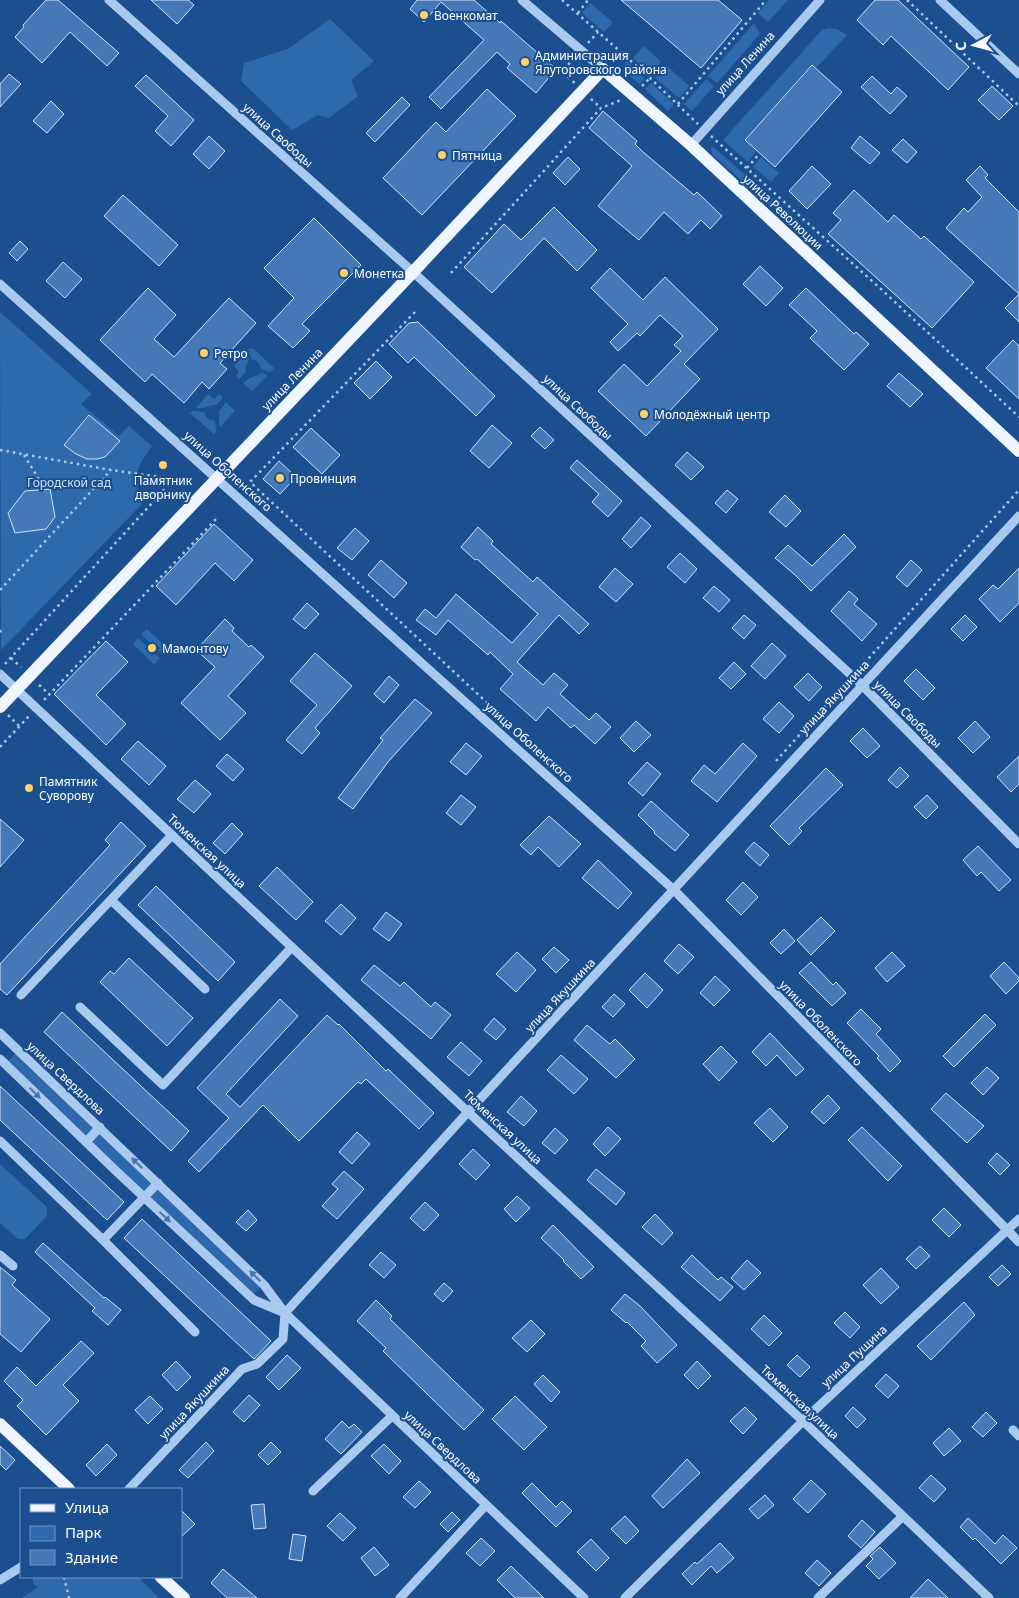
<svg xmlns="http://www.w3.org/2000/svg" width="1019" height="1598" viewBox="0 0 1019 1598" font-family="'Noto Sans',sans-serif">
<rect width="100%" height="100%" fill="#1b4f8f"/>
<path fill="#2e69ad" d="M769 0H788L768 22 758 13Z
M590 3 613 22 604 32 582 13Z
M330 19 374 61 351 80 358 96 329 118 318 115 292 130 241 81 244 63 288 49Z
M754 23 760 34 717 83 708 76Z
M828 28 837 29 847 35 816 68 812 64 744 140 756 151 748 162 723 140 822 30Z
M644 46 661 62 650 74 633 58Z
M625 60 645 78 639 84 625 72Z
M666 65 689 86 679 98 655 78Z
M706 79 714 86 692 111 684 104Z
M651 83 674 104 668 111 645 89Z
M712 146 783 207 770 206 713 155 711 150Z
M761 157 779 173 771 182 753 167Z
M0 312 92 394 81 404 119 436 129 426 152 446C137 466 131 479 142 504L1 650Z
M253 348 274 368 270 372 261 369C261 365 257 359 252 360L248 349Z
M247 353 249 360 245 367 246 372 239 379 236 376 239 371 234 366Z
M261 373 268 375 252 391 243 383C250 377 254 377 261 373Z
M208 394 214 399 219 394 223 398 216 405C208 405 206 409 196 408Z
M226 402 235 411 220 427C218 421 220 417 219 411Z
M193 411 205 412C205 419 209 420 215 421L216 431 214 434 190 413Z
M147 629 168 649 163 654 158 650 160 648 153 641 150 643 141 634Z
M138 638 147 646 145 649 152 656 155 654 160 658 154 664 133 644Z
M16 1053 95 1128 86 1137 7 1062Z
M100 1132 153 1183 144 1194 90 1142Z
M0 1164 47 1207V1216L25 1239H18L0 1223Z
M158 1189 261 1286 253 1295 149 1198Z
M33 1577H138L159 1598H22L38 1587 33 1584Z"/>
<path fill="#4478b7" stroke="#cfe3fa" d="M46 0H58L119 53 107 66 70 32 42 63 15 37 24 27 23 25Z
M151 0H188L194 5 177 24Z
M417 0H474L500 23 501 21 556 69 536 93 507 68 510 64 497 52 441 109 429 97 484 40 441 2 424 22 410 9Z
M621 0H718L742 20 701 68Z
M875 0H898L969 67 948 90 891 36 883 45 857 20Z
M812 65 842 92 775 167 745 140Z
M9 74 21 84 0 107V84Z
M146 75 194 120 171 146 155 131 168 116 135 86Z
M872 76 891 94 897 87 907 96 890 114 861 87Z
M992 86 1013 106 999 120 978 100Z
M487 89 516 116 422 215 383 178 436 122 446 132Z
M402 97 410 105 375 142 366 133Z
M51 101 64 114 47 133 33 121Z
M603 111 637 141 635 144 643 152 694 195 697 192 722 216 710 229 701 220 688 234 664 212 639 240 598 206 632 166 589 128Z
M209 136 225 151 209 169 193 154Z
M860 136 880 153 870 164 851 148Z
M903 139 917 152 907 163 892 150Z
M568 157 580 169 565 185 553 173Z
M812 166 831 184 807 209 789 191Z
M980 166 988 175 985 178 1019 212V322L1005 308 1019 294 946 228 964 208 968 212 982 197 966 180Z
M854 190 888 222 894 215 921 239 924 236 974 282 932 328 828 234 841 220 833 213Z
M123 195 178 245 159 266 104 216Z
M554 207 597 250 577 271 544 238 492 293 464 267 504 224 521 240Z
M314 218 361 265 302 324 310 331 293 348 268 326 294 298 264 268Z
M20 241 28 249 17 261 9 253Z
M63 262 82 279 65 298 46 281Z
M760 266 783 288 766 306 743 284Z
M610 268 643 300 665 277 718 329 684 364 700 379 646 436 598 391 624 364 647 386 681 351 674 345 683 336 660 315 640 336 637 333 618 351 610 342 628 324 591 288Z
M148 288 176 315 154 339 174 357 229 298 256 323 220 363 227 369 209 389 202 382 184 403 152 374 145 382 100 340Z
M806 288 854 334 856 332 869 344 844 370 810 338 817 331 789 305Z
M418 322 495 396 476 416 414 357 408 363 389 344 409 323Z
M1013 340 1019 346V399L986 368Z
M376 361 392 377 370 399 354 383Z
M899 373 923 394 910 407 887 386Z
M89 415 120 441 105 457 97 459H87L76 454 64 445Z
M492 425 512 443 489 468 470 451Z
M540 427 554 440 545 449 531 436Z
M311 428 340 455 322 474 293 447Z
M687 452 704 467 691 480 675 465Z
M577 460 622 501 608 517 592 502 599 494 570 468Z
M279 461 296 477 280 494 263 479Z
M50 489 55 517 46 529 15 533 8 513 25 491Z
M727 490 738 499 726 513 715 503Z
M785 495 801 511 786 527 769 512Z
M641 517 651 526 631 548 622 539Z
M214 524 253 560 234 581 215 563 176 605 156 586Z
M478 527 493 541 491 544 533 582 537 577 589 624 579 634 559 615 517 662 543 685 554 673 568 685 560 694 589 720 596 713 611 727 595 744 574 725 571 728 548 707 536 721 500 689 513 674 490 652 488 655 448 620 436 635 416 620 425 609 436 618 456 594 512 643 538 614 477 559 475 560 461 547Z
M355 528 369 541 352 560 337 548Z
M844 534 856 547 811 591 794 574 775 558 788 545 812 566Z
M680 553 697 569 685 583 667 567Z
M381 560 407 583 394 598 368 575Z
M911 560 922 570 907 587 896 577Z
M615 568 633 584 616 602 599 587Z
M1019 568V603L1000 622 979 599 993 585 998 589Z
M714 586 730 600 719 612 703 598Z
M849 591 858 599 854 604 877 624 862 641 831 611Z
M307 603 319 614 305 629 293 619Z
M744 615 756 625 744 639 732 628Z
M965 615 977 627 963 641 951 629Z
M225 619 234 628 232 631 249 647 251 645 264 657 228 696 246 713 220 740 181 703 215 667 196 650Z
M106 641 128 662 96 695 126 724 106 745 54 694Z
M772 643 786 656 765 679 751 666Z
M315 653 352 686 315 728 320 733 302 754 286 740 317 705 290 681Z
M734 662 746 674 731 689 719 678Z
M916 669 935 688 923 700 904 681Z
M808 673 822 687 809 701 794 687Z
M389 676 399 685 384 703 374 694Z
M415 699 432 713 388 762 353 809 338 798 383 740 380 738Z
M779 702 794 716 779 733 763 719Z
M636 721 651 735 634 752 620 738Z
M975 721 990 737 973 753 958 738Z
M863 728 880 746 867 758 850 741Z
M138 741 166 766 149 785 121 759Z
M466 743 482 756 466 775 450 762Z
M743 743 757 756 717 802 691 781 704 765 715 774Z
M227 754 244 769 233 781 216 766Z
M1019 756V784L1011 792 997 777Z
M647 762 661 774 643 796 628 783Z
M900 767 909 776 897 788 888 780Z
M826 768 843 785 799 828 802 831 789 845 770 826Z
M195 780 211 794 194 813 177 799Z
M461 795 476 807 461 825 446 813Z
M927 795 938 807 926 819 914 807Z
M651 801 689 835 675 851 654 833 655 832 638 815Z
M549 816 581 844 559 867 538 847 531 855 520 845Z
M0 819 24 840 0 867Z
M121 822 146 846 7 995 0 989V964L110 845 105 840Z
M232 823 243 834 225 854 213 843Z
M754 842 769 855 760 866 745 852Z
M978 846 1011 880 999 891 981 872 977 876 963 860Z
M598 860 632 893 618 909 582 878Z
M277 867 313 902 296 920 259 886Z
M743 882 758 897 741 915 726 900Z
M156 886 235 962 218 981 138 905Z
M341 904 356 918 341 935 325 921Z
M386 912 402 924 389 941 373 929Z
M821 917 835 931 811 955 797 940Z
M784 929 795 941 781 954 770 943Z
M679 944 694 957 678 974 664 961Z
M554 947 569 960 556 973 542 959Z
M517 952 536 970 516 992 496 974Z
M892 952 905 966 887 982 875 968Z
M129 958 193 1018 167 1046 100 982 110 971 114 974Z
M811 962 833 985 836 982 846 993 832 1006 799 973Z
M1004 962 1019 978V981L1006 994 990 976Z
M374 965 400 986 404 982 431 1007 435 1002 451 1015 431 1039 361 980Z
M645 973 663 990 647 1008 629 990Z
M715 976 730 990 714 1006 700 993Z
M614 994 625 1004 613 1017 602 1007Z
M280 999 298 1016 226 1094 240 1107 327 1015 338 1025 339 1024 386 1071 388 1069 434 1113 419 1129 366 1079 361 1084 358 1082 299 1141 263 1105 199 1172 188 1161 229 1118 197 1088Z
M861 1009 881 1029 876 1034 901 1061 890 1072 877 1058 879 1056 847 1023Z
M62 1012 189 1131 171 1151 44 1032Z
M985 1014 996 1025 954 1067 943 1056Z
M494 1018 506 1029 496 1040 484 1030Z
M587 1025 610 1044 615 1039 635 1059 616 1078 574 1040Z
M770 1033 804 1069 796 1076 777 1055 766 1066 752 1052Z
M461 1042 482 1061 469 1076 447 1057Z
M721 1046 737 1062 719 1081 703 1064Z
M561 1055 588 1079 574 1094 547 1070Z
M987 1067 999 1078 983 1095 971 1083Z
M0 1086 124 1202 107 1220 0 1120Z
M946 1093 984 1126 967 1143 931 1109Z
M828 1095 840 1108 824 1124 811 1112Z
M521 1096 537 1111 524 1126 507 1112Z
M770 1108 788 1127 773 1142 754 1123Z
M608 1127 621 1139 605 1156 593 1144Z
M862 1127 902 1166 888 1181 848 1140Z
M555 1128 568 1140 555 1154 542 1143Z
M357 1132 370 1144 352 1164 339 1152Z
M473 1149 490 1165 476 1180 459 1164Z
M997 1153 1010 1165 1000 1175 988 1163Z
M596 1169 625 1193 616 1205 587 1180Z
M344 1171 364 1189 337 1219 322 1206 338 1189 332 1184Z
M517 1196 530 1208 516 1222 504 1209Z
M425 1202 439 1215 424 1231 410 1218Z
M944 1208 961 1225 949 1237 932 1220Z
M248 1210 257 1220 246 1231 236 1222Z
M655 1214 673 1233 662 1245 642 1227Z
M142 1219 271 1341 254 1359 124 1238Z
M553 1225 594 1267 581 1279 563 1261 564 1260 541 1238Z
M43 1243 104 1298 105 1297 121 1310 108 1325 92 1311 95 1308 35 1252Z
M920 1246 930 1256 916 1269 906 1259Z
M381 1252 396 1265 384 1278 369 1265Z
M692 1255 718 1280 721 1277 733 1287 720 1301 681 1267Z
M747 1260 761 1273 744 1290 731 1278Z
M1002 1265 1011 1274 998 1286 989 1277Z
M0 1267 16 1280 12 1285 50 1319 21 1352 0 1334Z
M881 1268 899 1287 881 1304 863 1285Z
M444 1283 453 1291 443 1302 434 1294Z
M625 1294 640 1306 677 1345 657 1363 641 1346 646 1341 627 1322 626 1323 611 1310Z
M376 1300 392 1316 390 1319 484 1410 464 1430 383 1351 386 1348 357 1321Z
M964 1302 975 1315 931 1360 917 1346Z
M845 1312 860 1327 850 1338 834 1323Z
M764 1315 782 1333 769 1346 751 1329Z
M531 1320 545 1334 527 1352 512 1338Z
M81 1341 94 1353 63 1385 79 1401 46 1435 17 1406 23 1400 4 1381 17 1367 36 1386Z
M287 1355 301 1368 279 1390 266 1377Z
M797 1355 810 1367 800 1377 787 1365Z
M176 1361 191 1377 177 1391 162 1375Z
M697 1361 711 1376 698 1389 684 1375Z
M886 1374 899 1386 888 1398 875 1386Z
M543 1375 560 1392 551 1402 534 1384Z
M249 1395 260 1405 244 1422 233 1412Z
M150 1396 163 1409 148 1424 135 1410Z
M515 1396 547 1427 524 1450 492 1419Z
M745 1407 757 1419 743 1434 730 1421Z
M853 1407 866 1419 857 1428 845 1416Z
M986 1412 997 1423 983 1437 972 1427Z
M342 1421 349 1428 354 1424 362 1432 341 1454 325 1439Z
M949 1428 961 1441 944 1456 933 1443Z
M206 1442 214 1451 188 1478 179 1470Z
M271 1442 281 1452 268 1465 258 1455Z
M107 1444 117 1455 96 1476 86 1465Z
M384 1444 401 1461 389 1474 371 1456Z
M0 1446 15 1460 6 1470 0 1464Z
M687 1459 700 1473 663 1508 652 1496Z
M931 1475 946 1489 934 1502 919 1488Z
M811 1480 826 1494 808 1513 793 1499Z
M419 1481 431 1492 415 1508 403 1497Z
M532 1483 556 1507 562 1501 572 1511 556 1527 522 1493Z
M765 1495 774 1505 758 1519 749 1509Z
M264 1504 266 1528 254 1529 251 1505Z
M181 1510 195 1524 181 1537Z
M452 1512 460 1520 448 1532 440 1524Z
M340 1513 356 1528 343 1541 327 1526Z
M625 1516 639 1531 626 1544 611 1529Z
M968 1518 995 1544 1003 1535 1017 1548 1001 1564 975 1538 973 1540 960 1527Z
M862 1520 875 1532 861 1548 848 1536Z
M293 1534 306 1536 302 1561 289 1559Z
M481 1538 495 1551 480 1566 466 1553Z
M591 1539 609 1558 596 1571 577 1552Z
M720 1543 734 1558 717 1573 711 1566 692 1585 682 1574 695 1562 697 1564Z
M374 1547 389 1565 375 1576 361 1558Z
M880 1547 896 1563 879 1579 866 1566 873 1559 870 1556Z
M817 1560 831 1573 819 1586 805 1573Z
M511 1566 544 1598H515L497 1580Z
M223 1569 257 1598H227L211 1583Z
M928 1579 948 1598H910Z"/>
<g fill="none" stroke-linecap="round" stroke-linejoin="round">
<path stroke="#a9c9ee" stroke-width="2.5" stroke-dasharray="2.5 4" stroke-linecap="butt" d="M562 0 650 78 698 124
M907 0 1019 106
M578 13 588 0
M588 43 598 32
M574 58 562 72 575 83
M642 86 650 78
M591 99 601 108
M678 104 766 0
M711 136 882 290 1019 417
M747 168 759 154
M451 273 601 108 621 100
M415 312 250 482 568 778
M0 450 111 470 174 479
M24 455 43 486
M0 590 111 470
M0 630 1 633
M11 658 21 667
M5 664 174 479
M860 668 1019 490
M39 685 49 694
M44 700 217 518
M8 715 19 726
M0 747 30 715
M776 761 846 683
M64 1577 69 1598"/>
<path stroke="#a9c9ee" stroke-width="9" d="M109 0 413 272 862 685 1019 844
M522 0 603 69
M940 0 1019 74
M691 145 820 0
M0 284 674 890 1019 1242
M0 674 468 1112 803 1421 989 1598
M111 900 205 989
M21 995 172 835
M80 1007 163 1085 292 947
M0 1033 264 1285 285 1313 584 1598
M0 1059 115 1170 254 1300 285 1313
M0 1141 103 1240
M86 1142 100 1127
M158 1183 103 1240 195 1332
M0 1255 13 1266
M1013 1430 1019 1436
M129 1489 242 1369 257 1364 283 1339 285 1313 468 1112 1019 516
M313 1491 392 1416
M0 1580 21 1567
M400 1598 486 1505
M625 1598 803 1421 1019 1219
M818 1598 903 1516"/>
<path stroke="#f0f6ff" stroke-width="12" d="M0 707 413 272 603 69 691 145 1019 451
M0 1424 69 1489
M161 1577 184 1598"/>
</g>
<defs><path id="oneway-solid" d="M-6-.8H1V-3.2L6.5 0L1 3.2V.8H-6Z" transform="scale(1.25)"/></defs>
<g fill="#4674ac">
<use href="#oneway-solid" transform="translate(35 1093) rotate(44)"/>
<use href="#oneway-solid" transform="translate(137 1163) rotate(-136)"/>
<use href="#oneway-solid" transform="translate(165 1217) rotate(43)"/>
<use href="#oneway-solid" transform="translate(255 1276) rotate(-136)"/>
</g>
<g fill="#ffd166" stroke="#1b4f8f" stroke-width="2">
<circle cx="424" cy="15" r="5"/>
<circle cx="525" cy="62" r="5"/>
<circle cx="442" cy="155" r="5"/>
<circle cx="344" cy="273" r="5"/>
<circle cx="204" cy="353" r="5"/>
<circle cx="644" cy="414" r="5"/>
<circle cx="163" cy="465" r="5"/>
<circle cx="280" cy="478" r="5"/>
<circle cx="152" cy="648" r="5"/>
<circle cx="29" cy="788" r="5"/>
</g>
<g text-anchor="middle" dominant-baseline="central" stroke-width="4" stroke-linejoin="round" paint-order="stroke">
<g font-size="12" fill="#fff" stroke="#1b4f8f" text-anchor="start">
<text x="434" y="15">Военкомат</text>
<text x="535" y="55">Администрация<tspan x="535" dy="14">Ялуторовского района</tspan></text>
<text x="452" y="155">Пятница</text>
<text x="354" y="273">Монетка</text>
<text x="214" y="353">Ретро</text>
<text x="654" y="414">Молодёжный центр</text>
<text x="290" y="478">Провинция</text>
<text x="163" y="480" text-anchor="middle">Памятник<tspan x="163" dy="14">дворнику</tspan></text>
<text x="162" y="648">Мамонтову</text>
<text x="39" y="781">Памятник<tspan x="39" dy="14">Суворову</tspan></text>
</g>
<g font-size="12" fill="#fff" stroke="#1b4f8f">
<text transform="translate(745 63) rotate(-48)">улица Ленина</text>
<text transform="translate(278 135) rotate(42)">улица Свободы</text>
<text transform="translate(783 212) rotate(43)">улица Революции</text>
<text transform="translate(292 379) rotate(-46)">улица Ленина</text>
<text transform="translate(578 407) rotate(43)">улица Свободы</text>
<text transform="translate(228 471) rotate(42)">улица Оболенского</text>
<text transform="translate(834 697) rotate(-47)">улица Якушкина</text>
<text transform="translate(908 714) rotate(45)">улица Свободы</text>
<text transform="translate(529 742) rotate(42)">улица Оболенского</text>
<text transform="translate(207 851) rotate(43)">Тюменская улица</text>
<text transform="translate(560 995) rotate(-47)">улица Якушкина</text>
<text transform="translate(821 1023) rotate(46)">улица Оболенского</text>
<text transform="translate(66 1078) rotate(43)">улица Свердлова</text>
<text transform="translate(503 1127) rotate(43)">Тюменская улица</text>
<text transform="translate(854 1356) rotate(-43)">улица Пущина</text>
<text transform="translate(194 1402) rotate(-47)">улица Якушкина</text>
<text transform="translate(800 1402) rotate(43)">Тюменская улица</text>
<text transform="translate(443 1447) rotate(43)">улица Свердлова</text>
</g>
<g font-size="12" fill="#cfe3fa" stroke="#1b4f8f">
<text x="69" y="482">Городской сад</text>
</g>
</g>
<rect x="20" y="1488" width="162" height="90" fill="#1b4f8f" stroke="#7695bc"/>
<rect x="30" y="1504" width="25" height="8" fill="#f0f6ff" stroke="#7695bc"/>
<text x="65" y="1513" font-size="15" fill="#ffffff">Улица</text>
<rect x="30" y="1526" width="25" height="15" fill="#2e69ad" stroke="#7695bc"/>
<text x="65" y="1538" font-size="15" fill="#ffffff">Парк</text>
<rect x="30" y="1550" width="25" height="15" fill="#4478b7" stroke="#7695bc"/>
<text x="65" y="1563" font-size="15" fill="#ffffff">Здание</text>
<g transform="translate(974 45) rotate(264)" stroke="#1b4f8f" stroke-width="4" paint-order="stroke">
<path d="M0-4L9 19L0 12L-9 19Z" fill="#ffffff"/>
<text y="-8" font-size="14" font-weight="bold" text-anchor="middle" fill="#ffffff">С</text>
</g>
</svg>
